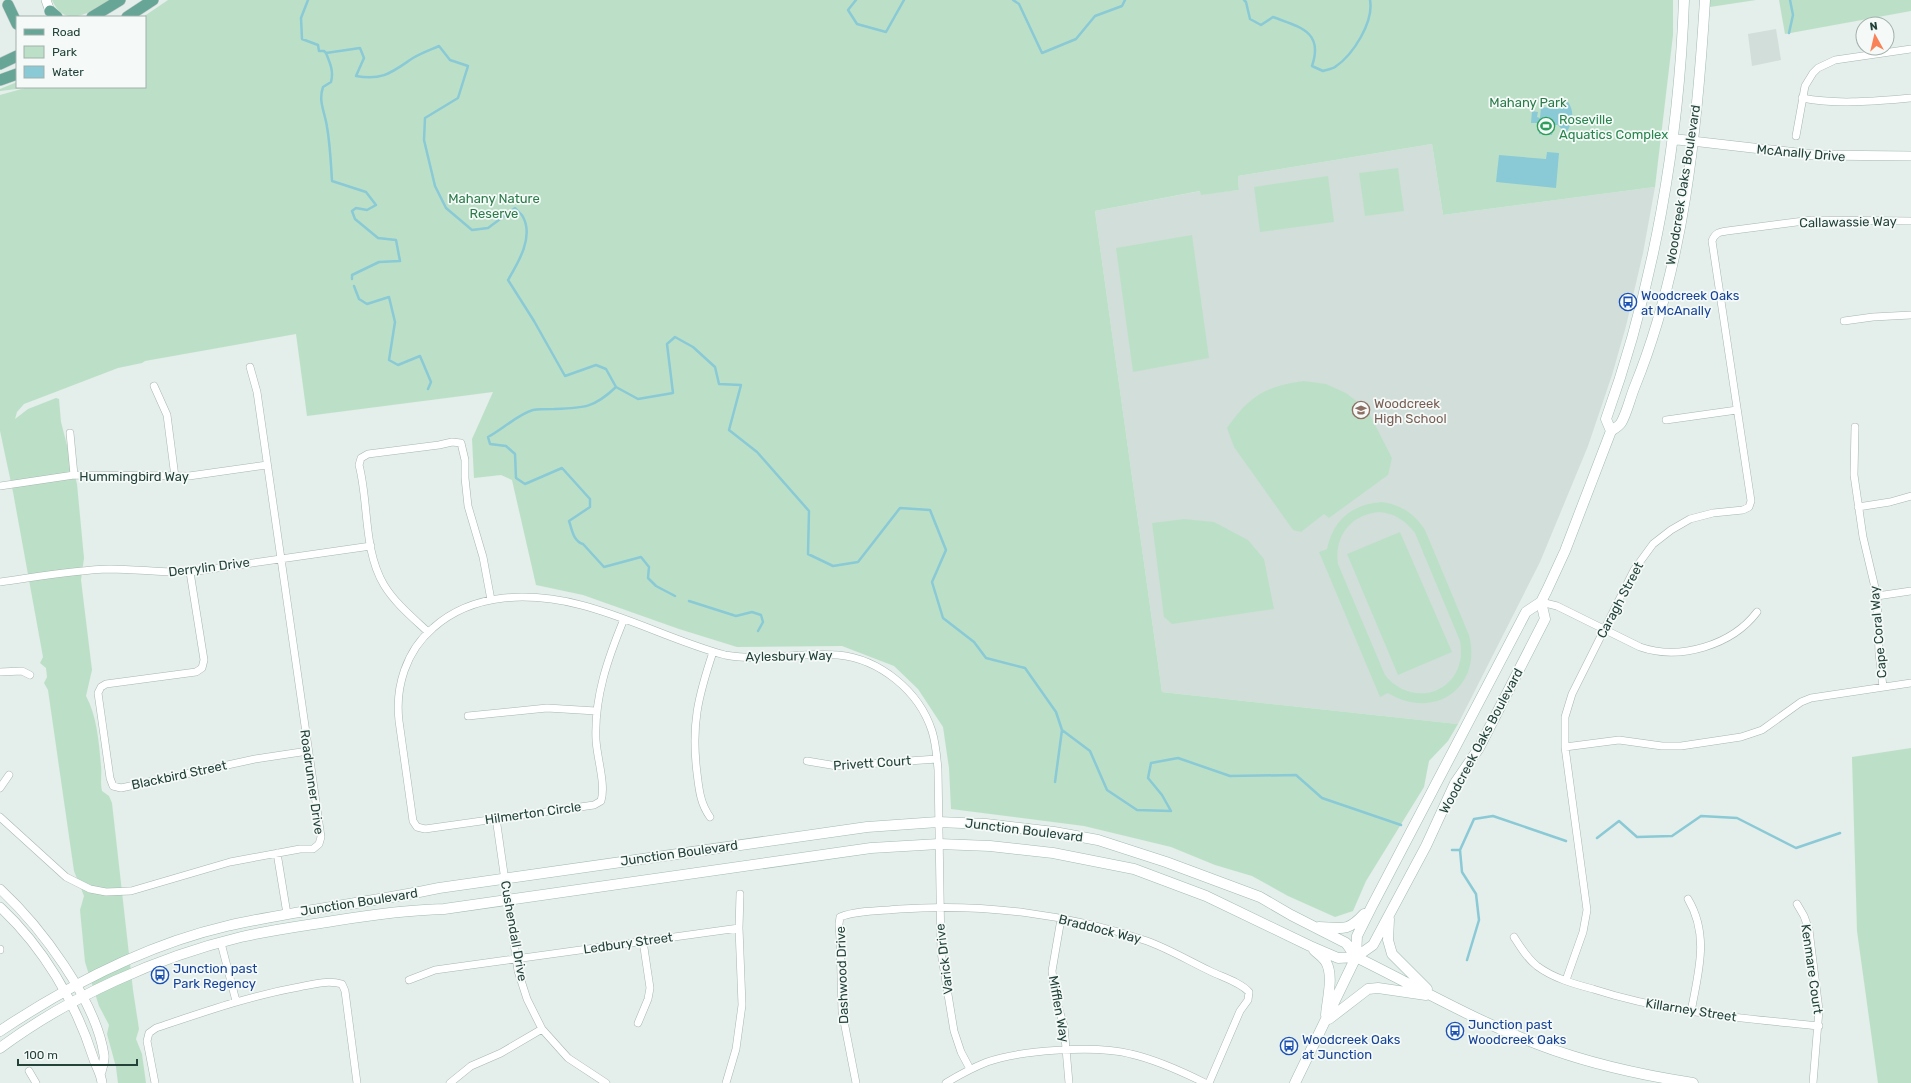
<svg xmlns="http://www.w3.org/2000/svg" width="1911" height="1083" viewBox="0 0 1911 1083" font-family="Rubik,sans-serif">
<rect width="100%" height="100%" fill="#e4eeea"/>
<path fill="#d2ded9" d="M1776 29 1781 60 1752 66 1748 34Z
M1432 144 1443 215 1655 187 1643 253 1626 326 1612 375 1588 446 1540 562 1458 724 1162 692 1095 211 1201 191V194L1239 190 1238 176Z"/>
<path fill="#bce0c7" fill-rule="evenodd" d="M52 0H111C91 12 65 30 52 0Z
M168 0H1673V35L1655 187 1443 215 1432 144 1238 176 1239 190 1201 195 1200 191 1095 211 1162 692 1458 724 1448 741 1429 761 1424 787 1366 881 1353 911 1335 917 1288 896 1252 876 1215 865 1171 847 1084 826 951 809 949 768 943 727 918 689 894 666 842 646 737 647 679 629 583 595 536 585 512 480 501 475 474 478 472 439 493 392 307 416 296 334 145 361 142 363 118 368 24 404 17 412 15 419 28 409 56 398 59 399 61 422 77 484 84 558 81 580 92 670 86 696C97 716 99 743 101 766 102 775 100 781 102 791L109 796 112 803 133 990 139 1029 136 1039 142 1054 146 1083H118L116 1067 107 1034 109 1025 99 1006 85 962 80 910 84 896 74 871 48 690 44 683 47 677 46 668 40 663 43 657 13 492 0 431V95L25 88 0 91V89L17 82V87H145V17H143Z
M1709 0H1756L1710 7Z
M1779 0H1911V11L1785 34Z
M1398 168 1404 211 1365 216 1359 173Z
M1328 176 1334 222 1260 232 1254 187Z
M1192 235 1209 358 1133 372 1116 248Z
M1304 381 1326 384 1346 393 1367 409 1392 458 1388 475 1329 518 1324 514 1301 532 1293 530 1234 447 1227 428C1249 396 1266 386 1304 381Z
M1382 502C1401 505 1414 513 1425 530L1469 635C1483 688 1433 721 1388 693L1380 697 1319 552 1327 549C1333 520 1352 504 1382 502ZM1380 512C1395 514 1405 520 1415 533L1460 641C1469 689 1415 712 1385 675L1338 564C1334 536 1351 514 1380 512Z
M1184 519 1214 522 1248 540 1264 559 1274 609 1172 624 1164 617 1152 523Z
M1400 532 1452 652 1398 675 1347 554Z
M1911 748V1083H1878L1857 931 1852 757Z"/>
<path fill="#8ac9d6" d="M1568 102C1575 112 1573 123 1566 133H1565L1558 125H1554L1552 135 1539 134 1540 123H1531L1532 111 1538 112 1537 117 1540 118 1541 107 1559 109Z
M1547 152 1559 153 1556 188 1496 182 1499 155 1546 159Z"/>
<g fill="none" stroke-linecap="round" stroke-linejoin="round">
<path stroke="#8ac9d6" stroke-width="2.5" d="M308 0 301 18 302 39 318 45 319 51H324L326 53 360 48 364 58 356 76C383 81 392 72 413 58 421 53 430 50 439 46L450 60 468 66 458 98 425 118 424 140 435 186 446 208 472 230 488 228 515 208C517 211 522 214 523 217 534 237 518 263 508 280L534 321 565 376 596 365 606 369 616 387 638 399 673 393 667 344 675 337 693 347 715 367 719 384 741 385 729 430 757 452 809 511 808 554 833 566 858 562 900 508 930 510 946 550 932 582 943 618 974 642 986 658 1025 668 1056 712 1062 730 1090 751 1107 790 1137 810 1171 811 1162 795 1148 778 1151 763 1178 758 1230 776 1296 775 1322 798 1401 825
M856 0 848 10 857 24 886 32 904 0
M1013 0 1019 4 1042 53 1076 39 1095 16 1122 6 1125 0
M1244 0 1246 2 1250 19 1261 25 1273 17C1299 27 1324 31 1312 66L1323 71C1326 70 1332 69 1335 67 1353 55 1374 22 1370 0
M1789 33 1793 15 1790 0
M326 53C330 63 334 71 331 82L323 87C318 102 325 112 327 127 330 144 331 163 332 181L366 192 376 205 367 210 356 208 352 211 355 219 378 238 396 240 400 261 379 262 352 275V279
M354 286 359 299 367 304 389 297 395 322 389 360 398 365 420 356 431 382 428 389
M616 387C594 408 584 408 554 409 547 409 539 409 533 410 518 414 502 430 488 437L490 444 506 446 515 454 516 478 525 484 562 468 590 499V507L569 521C572 529 573 541 583 544L604 567 641 557 649 567 648 578 656 586 675 596
M689 601 736 616 752 612 761 615 763 622 758 631
M1055 782 1062 730
M1597 838 1619 821 1637 837 1672 836 1701 816 1737 818 1796 848 1840 833
M1452 850H1460L1474 819 1493 816 1566 841
M1460 850 1462 872 1476 894 1479 920 1467 960"/>
<defs>
<path id="minor" d="M1802 98C1838 105 1875 101 1911 98
M1796 136 1805 86 1813 73 1818 68 1835 60 1911 49
M1844 321 1873 317 1911 315
M154 386 167 415 175 477
M1666 420 1737 410
M1855 427 1854 475 1863 537 1877 596 1879 653 1883 687
M70 433 74 475
M0 486 74 475 189 476 267 465
M1858 507 1890 502 1911 496
M190 572 204 660 202 668 196 672 106 684 101 687 98 693 110 778 113 786 121 788 255 759 308 751
M0 582C36 577 73 570 110 569 137 569 163 573 190 572L371 546
M1877 596 1911 591
M1541 602 1557 606 1640 647C1680 661 1732 645 1757 612
M624 619C608 658 594 697 596 740 597 758 606 785 601 801L594 805 425 829 417 827 413 821 399 721C395 687 406 651 433 628 453 610 477 601 504 598 584 590 651 635 725 655 763 662 800 652 838 655 880 659 919 691 932 731 936 744 937 757 938 770L941 952 954 1031 961 1052 970 1069
M428 632C412 617 395 603 384 585 363 550 369 503 359 465L361 458 368 454 439 445 452 442 461 443 465 460V478L468 506 483 557 491 600
M0 672 22 671 30 675
M468 716 547 708 596 711
M1565 747 1619 740 1662 746H1681L1741 737 1762 730 1801 702 1811 698 1911 683
M807 761 837 766 937 759
M0 788 9 775
M0 817 66 877 90 889 106 892 131 891 230 862 300 849H313L319 844 321 837 257 392 250 367
M710 817C700 803 699 789 697 773 691 725 698 697 713 652
M496 818 518 971 527 999 542 1029 568 1058 606 1083
M277 853 287 914
M1688 899C1710 936 1698 973 1691 1012
M1797 904 1804 916 1809 930 1819 1010 1813 1083
M1061 919 1052 971 1056 1000 1064 1026 1069 1083
M1514 937C1521 948 1527 958 1537 966 1553 978 1574 984 1593 989 1667 1013 1742 1018 1819 1026
M221 943 236 1001
M0 950V949
M409 980 435 970 739 928
M1566 980 1583 932 1587 910 1565 747V717L1572 694 1634 570 1653 544 1671 530 1690 519 1713 513 1743 510 1749 507 1751 501 1712 241C1715 233 1719 232 1727 231L1812 220 1911 221
M638 1023 648 999 650 988 643 941
M29 1071 36 1083
M155 1083 147 1041 149 1033 156 1028C204 1012 249 996 299 987 313 984 328 980 342 984L345 991 357 1083
M450 1083 471 1066 501 1053 542 1029
M726 1083 736 1049 742 1005 739 928 740 894
M856 1083 842 1011 840 939 839 924 840 917C858 910 881 911 900 909 982 903 1069 914 1147 941 1169 949 1189 961 1210 971 1222 977 1240 982 1249 992L1248 1000 1240 1011 1209 1083
M946 1083C959 1075 972 1068 987 1062 1021 1050 1096 1045 1131 1054 1157 1060 1181 1071 1205 1083"/>
<path id="tertiary" d="M46 0 52 17
M1692 141 1814 155 1911 156
M0 889C40 926 96 1000 104 1055 105 1060 102 1067 101 1072
M0 907C43 947 75 1001 93 1057 96 1067 101 1073 102 1083"/>
<path id="secondary" d="M1672 139 1692 141
M1611 431 1606 419C1654 286 1679 141 1684 0
M1389 919 1388 940 1392 954 1427 989
M1319 927C1342 928 1348 932 1364 914
M1314 950C1318 954 1323 957 1326 962 1334 976 1327 1000 1326 1015
M1356 957 1373 945 1426 846 1455 783 1479 748 1545 619 1541 602
M1329 1019 1368 989 1378 988 1426 995
M0 1031C69 985 145 945 227 926 297 910 369 903 439 888L867 827 938 822 986 824 1054 832 1098 840 1166 862 1260 897 1291 915 1346 943 1356 957C1417 987 1477 1022 1540 1045 1590 1064 1641 1075 1693 1083
M0 1048C69 997 157 957 241 937 271 930 302 926 333 921 370 915 407 910 444 909L871 848 939 844 990 846 1053 853 1134 869 1206 896 1310 946 1338 958 1356 957
M1295 1083 1356 957 1357 936 1372 906 1526 612 1541 602 1547 590 1565 551 1611 431C1614 429 1619 426 1621 423 1627 413 1630 398 1635 386 1684 265 1697 130 1705 0"/>
<path id="primary" d="M8 5 17 24
M50 11 57 17
M92 17 120 0
M127 17 153 0
M0 64 17 56
M0 80 17 74"/>
</defs>
<use href="#minor" stroke="#a6b7b2" stroke-width="8"/>
<use href="#tertiary" stroke="#a6b7b2" stroke-width="10"/>
<use href="#secondary" stroke="#a2bbb2" stroke-width="11"/>
<use href="#primary" stroke="#c1cac8" stroke-width="12"/>
<use href="#minor" stroke="#fff" stroke-width="7"/>
<use href="#tertiary" stroke="#fff" stroke-width="9"/>
<use href="#secondary" stroke="#fff" stroke-width="10"/>
<use href="#primary" stroke="#67a697" stroke-width="11"/>
</g>
<defs>
<symbol id="stadium-ring" viewBox="-11 -11 22 22"><circle r="9.5" fill="#f5faf8" stroke="#2e9e5b" stroke-width="1.5"/><path d="M0-5a6.5 5 0 1 0 0 10a6.5 5 0 1 0 0-10ZM-3.5-1.8h7v3.6h-7Z" fill="#2e9e5b"/></symbol>
<symbol id="bus-ring" viewBox="-11 -11 22 22"><circle r="9.5" fill="#f5faf8" stroke="#1a4fb4" stroke-width="1.5"/><path d="M-5-6H5V4H4V6H2V4H-2V6H-4V4H-5ZM-3.5-4V0h7V-4ZM-3.5 1.2v1.5H-2V1.2ZM2 1.2v1.5H3.5V1.2Z" fill="#1a4fb4"/></symbol>
<symbol id="school-ring" viewBox="-11 -11 22 22"><circle r="9.5" fill="#f5faf8" stroke="#8d6e63" stroke-width="1.5"/><path d="M0-5L7-2L0 1L-7-2ZM-4 1L0 2.5L4 1V4Q0 6-4 4Z" fill="#8d6e63"/></symbol>
</defs>
<g fill-rule="evenodd">
<use href="#stadium-ring" x="1536" y="116" width="20" height="20"/>
<use href="#bus-ring" x="1618" y="292" width="20" height="20"/>
<use href="#school-ring" x="1351" y="400" width="20" height="20"/>
<use href="#bus-ring" x="150" y="965" width="20" height="20"/>
<use href="#bus-ring" x="1445" y="1021" width="20" height="20"/>
<use href="#bus-ring" x="1279" y="1036" width="20" height="20"/>
</g>
<g text-anchor="middle" dominant-baseline="central" stroke-width="3.5" stroke-linejoin="round" paint-order="stroke">
<g font-size="13" fill="#2a7b4a" stroke="#f5faf8">
<text x="1528" y="102">Mahany Park</text>
<text x="494" y="198">Mahany Nature<tspan x="494" dy="15">Reserve</tspan></text>
</g>
<g font-size="13" fill="#27864d" stroke="#f5faf8" text-anchor="start">
<text x="1559" y="119">Roseville<tspan x="1559" dy="15">Aquatics Complex</tspan></text>
</g>
<g font-size="13" fill="#22423a" stroke="#f5faf8">
<text transform="translate(1801 153) rotate(5)">McAnally Drive</text>
<text transform="translate(1683 185) rotate(-81)">Woodcreek Oaks Boulevard</text>
<text transform="translate(1848 222) rotate(-1)">Callawassie Way</text>
<text x="134" y="476">Hummingbird Way</text>
<text transform="translate(209 567) rotate(-7)">Derrylin Drive</text>
<text transform="translate(1620 600) rotate(-62)">Caragh Street</text>
<text transform="translate(1878 632) rotate(-95)">Cape Coral Way</text>
<text transform="translate(789 656) rotate(-1)">Aylesbury Way</text>
<text transform="translate(1481 741) rotate(-62)">Woodcreek Oaks Boulevard</text>
<text transform="translate(872 763) rotate(-4)">Privett Court</text>
<text transform="translate(179 775) rotate(-12)">Blackbird Street</text>
<text transform="translate(312 782) rotate(82)">Roadrunner Drive</text>
<text transform="translate(533 813) rotate(-8)">Hilmerton Circle</text>
<text transform="translate(1024 830) rotate(7)">Junction Boulevard</text>
<text transform="translate(679 853) rotate(-8)">Junction Boulevard</text>
<text transform="translate(359 902) rotate(-9)">Junction Boulevard</text>
<text transform="translate(1100 929) rotate(14)">Braddock Way</text>
<text transform="translate(514 931) rotate(80)">Cushendall Drive</text>
<text transform="translate(628 943) rotate(-8)">Ledbury Street</text>
<text transform="translate(944 959) rotate(-97)">Varick Drive</text>
<text transform="translate(1812 969) rotate(82)">Kenmare Court</text>
<text transform="translate(842 975) rotate(-92)">Dashwood Drive</text>
<text transform="translate(1059 1009) rotate(80)">Mifflen Way</text>
<text transform="translate(1691 1010) rotate(9)">Killarney Street</text>
</g>
<g font-size="13" fill="#164399" stroke="#f5faf8" text-anchor="start">
<text x="1641" y="295">Woodcreek Oaks<tspan x="1641" dy="15">at McAnally</tspan></text>
<text x="173" y="968">Junction past<tspan x="173" dy="15">Park Regency</tspan></text>
<text x="1468" y="1024">Junction past<tspan x="1468" dy="15">Woodcreek Oaks</tspan></text>
<text x="1302" y="1039">Woodcreek Oaks<tspan x="1302" dy="15">at Junction</tspan></text>
</g>
<g font-size="13" fill="#785e54" stroke="#f5faf8" text-anchor="start">
<text x="1374" y="403">Woodcreek<tspan x="1374" dy="15">High School</tspan></text>
</g>
</g>
<rect x="16" y="16" width="130" height="72" fill="#f5faf8" stroke="#a1b0ac"/>
<rect x="24" y="29" width="20" height="6" fill="#67a697" stroke="#a1b0ac"/>
<text x="52" y="36" font-size="12" fill="#22423a">Road</text>
<rect x="24" y="46" width="20" height="12" fill="#bce0c7" stroke="#a1b0ac"/>
<text x="52" y="56" font-size="12" fill="#22423a">Park</text>
<rect x="24" y="66" width="20" height="12" fill="#8ac9d6" stroke="#a1b0ac"/>
<text x="52" y="76" font-size="12" fill="#22423a">Water</text>
<g transform="translate(1875 36) rotate(352)"><circle r="19" fill="#f5faf8" stroke="#a1b0ac"/>
<path d="M0-3L7 15L0 10L-7 15Z" fill="#f98258"/>
<text y="-6" font-size="11" font-weight="bold" text-anchor="middle" fill="#22423a">N</text>
</g>
<path d="M18 1059v6h119v-6" fill="none" stroke="#22423a" stroke-width="2"/>
<text x="24" y="1059" font-size="12" fill="#22423a" stroke="#f5faf8" stroke-width="3" paint-order="stroke">100 m</text>
</svg>
